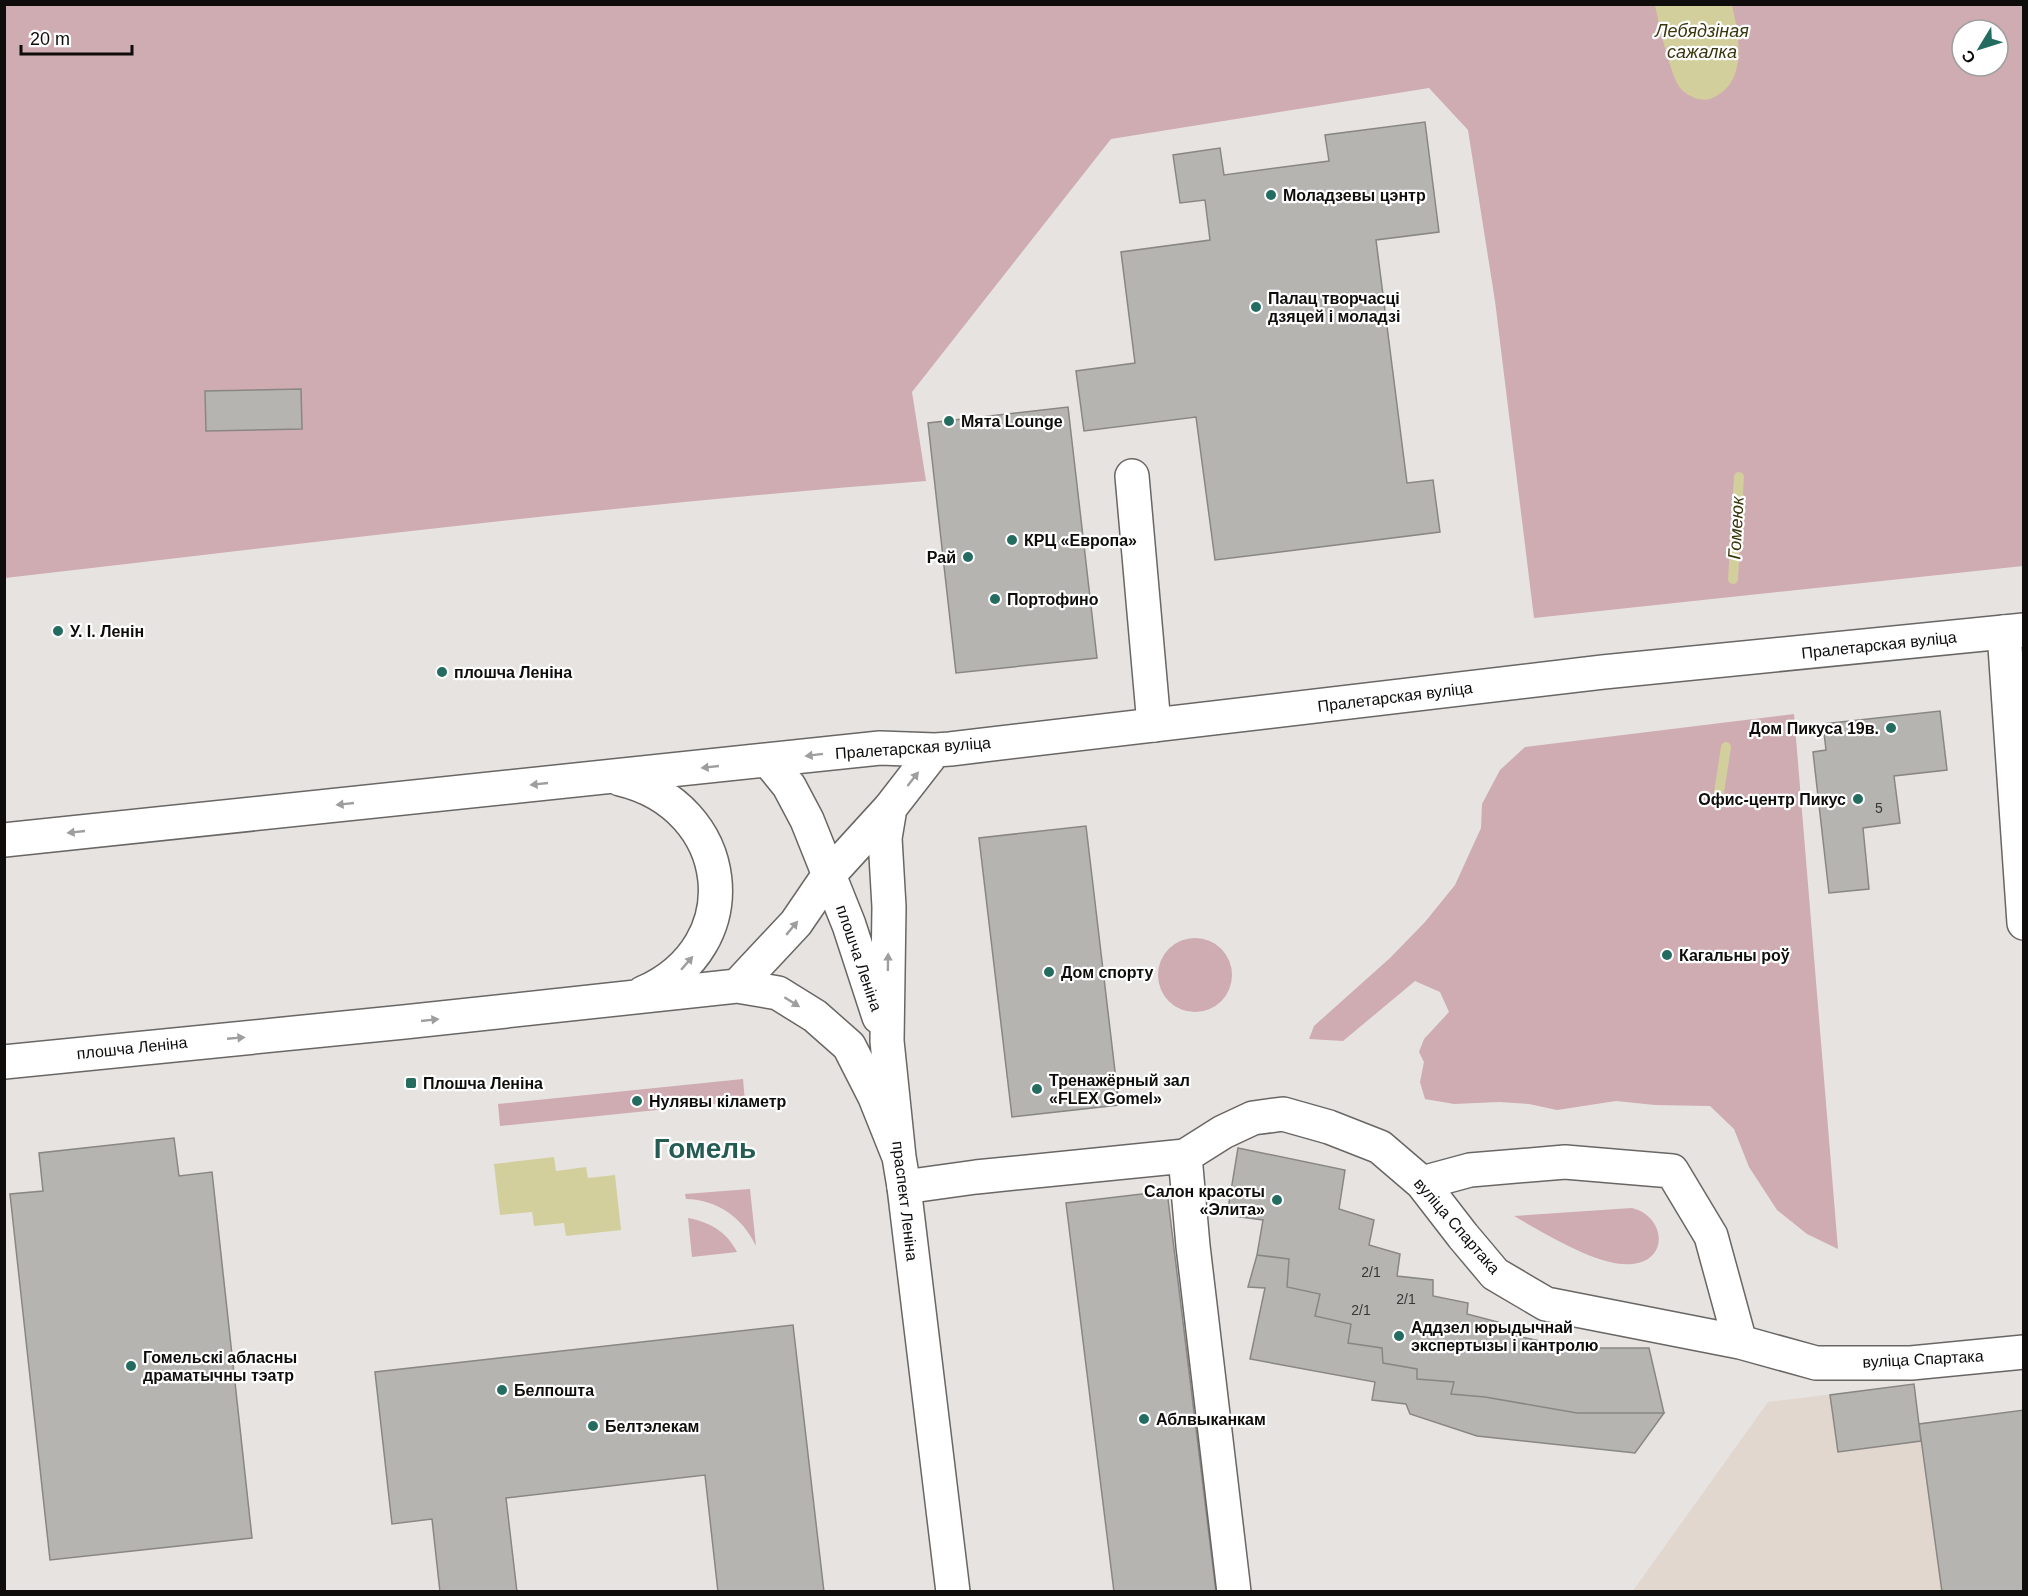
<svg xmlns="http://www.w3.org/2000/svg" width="2028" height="1596" viewBox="0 0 2028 1596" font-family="Helvetica,sans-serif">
<rect width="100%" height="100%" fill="#e7e3e0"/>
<path fill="#e2d7cf" d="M1914 1384 1920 1424 2023 1410V1591L1632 1592 1768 1402Z"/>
<path fill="#cfabb2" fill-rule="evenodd" d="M4 5H2023V566L1534 618 1495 301 1468 130 1429 88 1111 139 912 392 926 481C618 504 311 543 5 578ZM1962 30H1998V66H1962Z
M1794 714 1838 1249 1807 1234 1777 1210 1749 1167 1734 1129 1710 1106 1655 1105 1616 1101 1557 1110 1529 1104 1499 1102 1454 1104 1425 1099 1420 1082 1424 1062 1419 1052 1424 1039 1449 1012 1440 992 1415 981 1343 1041 1309 1039 1314 1026 1390 958 1425 922 1455 885 1481 828 1482 804 1500 770 1525 747Z
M1158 975a37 37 0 1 1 74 0a37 37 0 1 1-74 0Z
M743 1079 745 1101 500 1126 498 1104Z
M750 1189 756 1246C742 1217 718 1200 686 1199L685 1194Z
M1632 1208C1664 1216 1669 1256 1638 1263 1605 1272 1543 1232 1514 1216Z
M688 1218C710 1222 727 1232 737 1252L692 1257Z"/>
<path fill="#d2cf9c" d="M1655 5H1732C1739 37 1749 84 1710 99 1701 102 1687 96 1681 89 1671 79 1658 21 1655 5Z
M554 1157 556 1171 586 1167 588 1178 615 1175 621 1230 566 1236 564 1223 534 1226 532 1212 500 1215 494 1164Z"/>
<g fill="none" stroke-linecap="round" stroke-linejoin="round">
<path stroke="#d2cf9c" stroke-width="10" d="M1733 579 1739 477
M1718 799 1726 747"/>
</g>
<path fill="#b6b4b0" stroke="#898783" stroke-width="1.5" d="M1425 122 1439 232 1376 240 1407 483 1433 480 1440 532 1215 560 1196 417 1084 431 1076 371 1135 363 1121 252 1210 240 1205 200 1180 203 1173 155 1220 148 1224 175 1329 161 1325 135Z
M301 389 302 429 206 431 205 391Z
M1068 407 1097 658 956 673 928 423Z
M1940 711 1947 770 1894 776 1900 823 1863 828 1869 889 1829 893 1813 752 1826 750 1823 724Z
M1086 826 1119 1105 1012 1117 979 838Z
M174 1138 179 1176 212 1172 252 1538 50 1560 10 1194 43 1191 39 1153Z
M1238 1148 1345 1170 1339 1209 1374 1220 1369 1245 1400 1254 1397 1276 1433 1280V1296L1468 1303 1467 1314 1498 1322V1332L1572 1348H1649L1664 1413H1577L1485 1397 1451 1394 1454 1382 1417 1379V1369L1383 1363 1382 1348 1348 1343 1351 1324 1315 1316 1320 1294 1287 1287 1289 1259 1257 1255 1263 1220 1227 1215Z
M1167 1191 1216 1592H1114L1066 1203Z
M1257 1255 1289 1259 1287 1287 1320 1294 1315 1316 1351 1324 1348 1343 1382 1348 1383 1363 1417 1369V1379L1454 1382 1451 1394 1485 1397 1577 1413H1664L1635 1453 1477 1436 1410 1414 1406 1404 1372 1400 1375 1382 1250 1359 1265 1288 1248 1287Z
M793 1325 824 1592H718L705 1475 506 1498 517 1592H440L432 1519 392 1524 375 1372Z
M1914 1384 1921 1441 1838 1452 1830 1395Z
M2024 1410V1592H1942L1919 1424Z"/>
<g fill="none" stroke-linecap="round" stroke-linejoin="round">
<defs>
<path id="minor" d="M1132 476 1154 725
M2004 632 2024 923
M1185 1156 1193 1246 1234 1592
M1422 1183 1470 1170 1565 1162 1672 1171 1711 1236 1740 1342
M904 1187 976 1177 1185 1156 1223 1132 1253 1118 1283 1114 1329 1127 1380 1147 1422 1183 1463 1236 1495 1274 1546 1304 1740 1342 1816 1363H1911L2024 1352"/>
<path id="major" d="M768 760 789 786 807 820 849 925 879 1017
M620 779C734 806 751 946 643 993
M890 808 885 838 889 907 887 1041 899 1157 904 1187 953 1592
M4 840 880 748 935 750 950 749 1603 672 2024 630
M737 986 796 923 828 876 890 808 935 750
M4 1062 404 1022 737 986 778 993 815 1016 849 1046 875 1097 899 1157"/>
</defs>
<use href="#minor" stroke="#696664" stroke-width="36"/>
<use href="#major" stroke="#696664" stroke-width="36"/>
<use href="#minor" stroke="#fff" stroke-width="33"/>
<use href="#major" stroke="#fff" stroke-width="33"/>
</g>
<defs><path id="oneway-solid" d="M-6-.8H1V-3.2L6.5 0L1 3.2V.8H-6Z" transform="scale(1.5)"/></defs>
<g fill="#9f9e9e">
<use href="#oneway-solid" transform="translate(814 755) rotate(173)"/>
<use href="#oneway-solid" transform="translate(710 767) rotate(174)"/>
<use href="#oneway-solid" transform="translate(913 779) rotate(-52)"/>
<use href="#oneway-solid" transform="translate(539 784) rotate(174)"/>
<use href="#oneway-solid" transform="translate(345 804) rotate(174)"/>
<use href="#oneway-solid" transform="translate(76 832) rotate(174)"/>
<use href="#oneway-solid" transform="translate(792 928) rotate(-50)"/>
<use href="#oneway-solid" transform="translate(888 962) rotate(-89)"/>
<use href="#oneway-solid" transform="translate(687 963) rotate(-49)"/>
<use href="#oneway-solid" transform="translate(792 1002) rotate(32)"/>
<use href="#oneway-solid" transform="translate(430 1020) rotate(-6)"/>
<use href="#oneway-solid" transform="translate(236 1038) rotate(-5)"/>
</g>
<g fill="#256c60" stroke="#fff" stroke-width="2">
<circle cx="1271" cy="195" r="6"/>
<circle cx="1256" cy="307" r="6"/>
<circle cx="949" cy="421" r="6"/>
<circle cx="1012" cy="540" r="6"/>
<circle cx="968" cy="557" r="6"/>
<circle cx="995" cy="599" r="6"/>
<circle cx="58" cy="631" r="6"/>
<circle cx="442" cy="672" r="6"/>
<circle cx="1891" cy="728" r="6"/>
<circle cx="1858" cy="799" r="6"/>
<circle cx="1667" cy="955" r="6"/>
<circle cx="1049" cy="972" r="6"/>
<rect x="405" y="1077" width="12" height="12" rx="3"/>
<circle cx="1037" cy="1089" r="6"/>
<circle cx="637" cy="1101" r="6"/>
<circle cx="1277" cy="1200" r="6"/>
<circle cx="1399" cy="1336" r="6"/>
<circle cx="131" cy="1366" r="6"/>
<circle cx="502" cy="1390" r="6"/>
<circle cx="1144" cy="1419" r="6"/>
<circle cx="593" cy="1426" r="6"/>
</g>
<g text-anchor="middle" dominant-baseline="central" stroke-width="4.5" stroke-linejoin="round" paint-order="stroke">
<g font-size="14" fill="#383735">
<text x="1879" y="808">5</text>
<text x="1371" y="1272">2/1</text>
<text x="1406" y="1299">2/1</text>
<text x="1361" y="1310">2/1</text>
</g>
<g font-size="16" font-weight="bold" fill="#0e0d0c" stroke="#fff" text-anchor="start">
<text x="1283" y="195">Моладзевы цэнтр</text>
<text x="1268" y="298">Палац творчасці<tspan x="1268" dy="18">дзяцей і моладзі</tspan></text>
<text x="961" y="421">Мята Lounge</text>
<text x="1024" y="540">КРЦ «Европа»</text>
<text x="956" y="557" text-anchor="end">Рай</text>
<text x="1007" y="599">Портофино</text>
<text x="70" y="631">У. І. Ленін</text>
<text x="454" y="672">плошча Леніна</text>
<text x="1879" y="728" text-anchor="end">Дом Пикуса 19в.</text>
<text x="1846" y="799" text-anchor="end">Офис-центр Пикус</text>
<text x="1679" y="955">Кагальны роў</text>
<text x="1061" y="972">Дом спорту</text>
<text x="1049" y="1080">Тренажёрный зал<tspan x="1049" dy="18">«FLEX Gomel»</tspan></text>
<text x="423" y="1083">Плошча Леніна</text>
<text x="649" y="1101">Нулявы кіламетр</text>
<text x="1265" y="1191" text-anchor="end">Салон красоты<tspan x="1265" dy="18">«Элита»</tspan></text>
<text x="1411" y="1327">Аддзел юрыдычнай<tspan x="1411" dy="18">экспертызы і кантролю</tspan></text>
<text x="143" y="1357">Гомельскі абласны<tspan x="143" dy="18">драматычны тэатр</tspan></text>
<text x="514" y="1390">Белпошта</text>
<text x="1156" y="1419">Аблвыканкам</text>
<text x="605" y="1426">Белтэлекам</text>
</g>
<g font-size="16" fill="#0e0d0c" stroke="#fff">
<text transform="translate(1879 645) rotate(-6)">Пралетарская вуліца</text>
<text transform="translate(1395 697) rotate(-7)">Пралетарская вуліца</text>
<text transform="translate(913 748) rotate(-4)">Пралетарская вуліца</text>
<text transform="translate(859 958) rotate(71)">плошча Леніна</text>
<text transform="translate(132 1048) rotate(-6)">плошча Леніна</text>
<text transform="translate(905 1201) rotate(83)">праспект Леніна</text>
<text transform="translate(1457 1226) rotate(49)">вуліца Спартака</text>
<text transform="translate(1923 1359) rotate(-3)">вуліца Спартака</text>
</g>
<g font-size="18" font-style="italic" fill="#3a370f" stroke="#fff">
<text x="1702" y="31">Лебядзіная<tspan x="1702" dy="21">сажалка</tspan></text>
<text transform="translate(1736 528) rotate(-87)">Гомеюк</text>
</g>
<g font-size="28" font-weight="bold" fill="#245b52" stroke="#fff">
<text x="705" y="1148">Гомель</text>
</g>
</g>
<rect width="2028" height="1596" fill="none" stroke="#0e0d0c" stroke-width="12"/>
<g transform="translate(1980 48) rotate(232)"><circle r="28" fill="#ffffff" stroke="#9f9e9e" stroke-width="1.5"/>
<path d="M0-4.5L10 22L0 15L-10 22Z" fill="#256c60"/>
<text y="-9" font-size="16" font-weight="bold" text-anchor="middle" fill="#0e0d0c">С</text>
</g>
<path d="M21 45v9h111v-9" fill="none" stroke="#0e0d0c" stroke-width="3"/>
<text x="30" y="45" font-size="18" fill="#0e0d0c" stroke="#ffffff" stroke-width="4.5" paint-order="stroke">20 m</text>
</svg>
